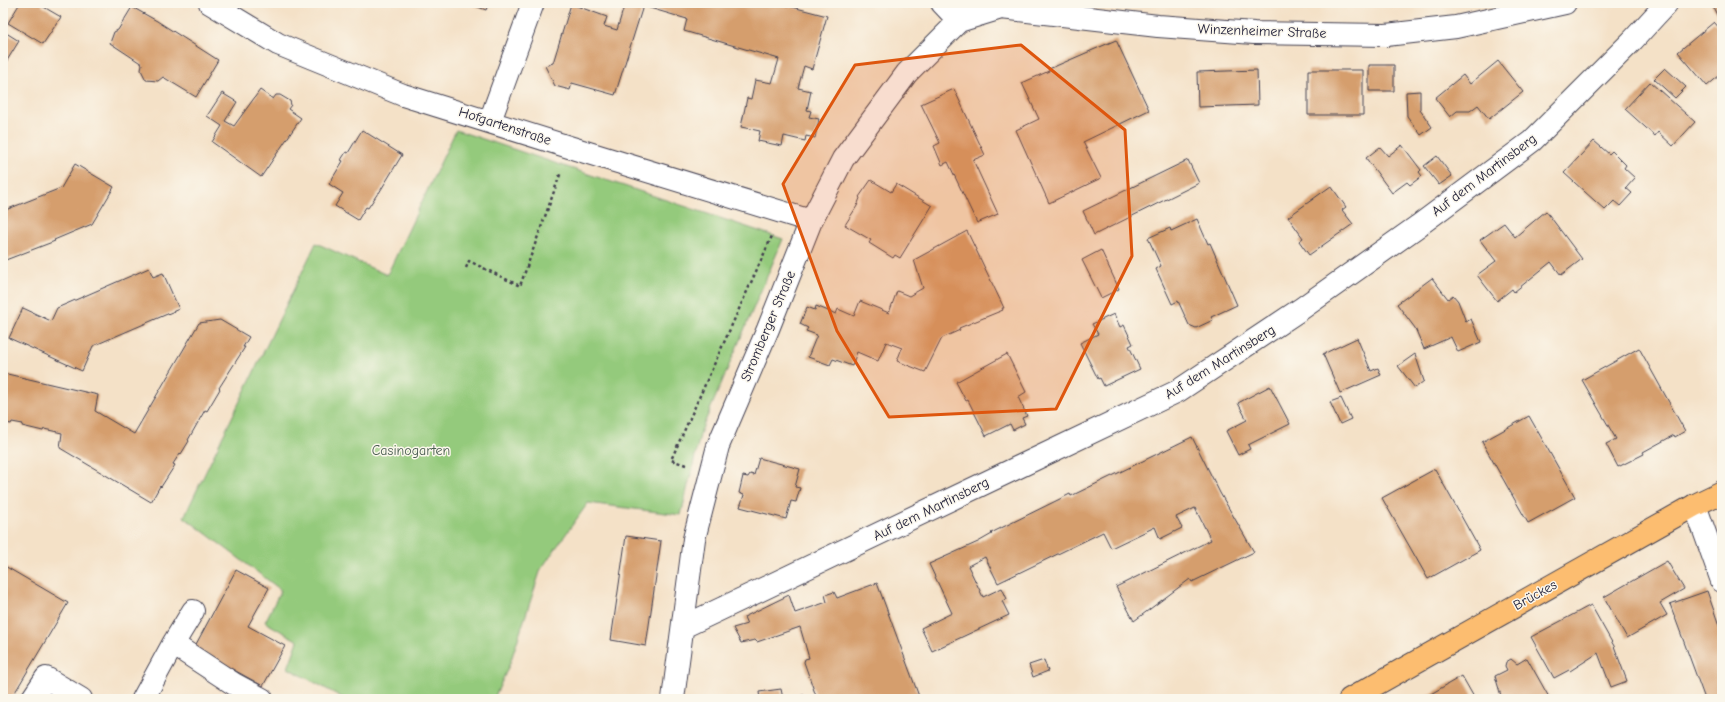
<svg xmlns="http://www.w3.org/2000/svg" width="1725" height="702" viewBox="0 0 1725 702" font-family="'Comic Neue',sans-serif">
<rect width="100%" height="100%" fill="#fbf7ec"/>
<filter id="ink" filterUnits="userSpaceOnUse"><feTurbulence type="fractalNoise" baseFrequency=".025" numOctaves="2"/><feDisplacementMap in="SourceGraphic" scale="8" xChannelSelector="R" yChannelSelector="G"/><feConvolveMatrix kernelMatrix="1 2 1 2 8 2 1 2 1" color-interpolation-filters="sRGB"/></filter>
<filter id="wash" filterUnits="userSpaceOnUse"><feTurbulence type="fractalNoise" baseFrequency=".012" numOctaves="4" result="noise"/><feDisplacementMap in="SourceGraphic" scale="16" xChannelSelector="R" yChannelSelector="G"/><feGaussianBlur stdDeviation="0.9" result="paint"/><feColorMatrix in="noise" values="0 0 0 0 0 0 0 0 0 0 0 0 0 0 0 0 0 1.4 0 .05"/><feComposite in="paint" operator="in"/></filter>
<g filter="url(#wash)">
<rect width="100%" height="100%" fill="#f4e1c7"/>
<path fill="#94ca7b" stroke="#5b765b" d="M456 130 783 239 701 431 681 515 588 503 541 569 510 663 494 699H345L288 668 298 641 265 622 281 590 184 517 316 243 387 275Z"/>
<g id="blocks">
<path fill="#d59e6d" d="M20 3H43L42 6 61 17 43 44 8 23Z
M467 3H494L493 6 488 5 486 10Z
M625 3H777L827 16 812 69 804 66 798 88 811 91 807 110 811 111 809 117 819 119 815 138 806 136 805 141 784 136 782 146 758 141 760 131 741 127 747 98 751 99 755 80 772 83 779 59 684 31 687 19 643 6 615 95 572 83 570 90 555 86 545 66 553 63 571 4 607 17 604 26 617 30Z
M1711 3H1722V18L1719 19Z
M132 7 157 21 218 60 196 97 163 77 158 81 146 80 141 70 142 64 110 43 114 32 118 30Z
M1714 22 1722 31V39L1720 41 1722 43V77L1720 75 1707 86 1678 52Z
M3 31 19 41 3 67Z
M1116 40 1149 110 1083 142 1101 178 1049 203 1016 130 1039 119 1022 83 1049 71V69Z
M1498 61 1523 92 1489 119 1478 105 1470 111H1457L1450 117 1435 98 1463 75 1470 84Z
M1369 65H1394V91H1369Z
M1665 68 1686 87 1675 98 1654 79Z
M1257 70 1258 105 1198 107 1197 72Z
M1308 70H1363V115H1308Z
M1650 82 1695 122 1673 146 1658 132 1655 136 1625 109Z
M954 89 985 155 973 160 998 214 977 223 948 162 942 165 934 146 940 143 921 104Z
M260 90 273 99 276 95H280L290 101 291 105 288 109 301 118 261 177 212 142 222 126 207 116 222 93 237 102 225 121 234 126Z
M1420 91V110L1432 127 1421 135 1407 116 1406 92Z
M362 130 402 155 379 193H378L368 208 366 207 358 220 335 206 343 193 329 184 343 161 341 160 346 152 348 153Z
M1594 141 1609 154 1612 151 1626 165 1624 168 1635 178 1626 188 1632 193 1620 206 1614 201 1605 210 1564 173Z
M1402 145 1421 170 1419 172 1422 176 1410 185 1407 182 1392 193 1366 158 1380 147 1388 156Z
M1437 156 1452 176 1439 185 1424 166Z
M1188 160 1199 183 1094 235 1083 211Z
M75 164 114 187 92 224 54 240 55 241 3 261V211L61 188Z
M871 180 891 192 896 184 932 206 900 258 895 255 893 258 869 243 871 240 845 225 857 206 860 198 859 197Z
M1331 186 1346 207 1342 210 1353 224 1309 255 1299 241 1303 238 1288 217Z
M1546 211 1582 259 1561 275 1551 262 1514 292 1512 289 1497 301 1477 275 1496 261 1480 240 1504 223 1515 237Z
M1197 219 1208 244 1210 243 1237 305 1211 317 1213 320 1196 328 1189 325 1178 301 1172 304 1156 269 1161 266 1148 238 1170 228 1171 231Z
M967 231 1004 308H1002L1003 310 959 328 960 330 942 338 925 372 897 361 902 348 886 342 878 361 857 352 852 366 833 359 830 365 808 357 817 335 806 331 808 328 800 324 807 307 815 310 816 306 836 314 838 309 854 316 860 301 889 313 897 291 909 296 923 288 914 260Z
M1101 250 1119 289 1101 298 1082 260Z
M149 268 153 277 163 273 179 309 93 346 82 371 9 338 23 308 51 321 57 308Z
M1432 278 1448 299 1453 295 1458 301 1466 322 1471 319 1481 342 1458 352 1451 337 1424 349 1415 328 1397 304Z
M1114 314 1120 327 1124 325 1133 344 1129 346 1140 369 1104 386 1100 378 1098 379 1080 343 1098 334 1092 324Z
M220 320 249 337 243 347H245L219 388 220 389 207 411 205 410 188 440 189 441 181 454 180 453 173 464 175 465 161 487 160 486 151 502 60 448 62 433 44 429 43 431 22 426 23 424 12 422 11 424 3 422V373L98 395 95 411 134 434 199 323Z
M1357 338 1371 371 1378 368 1381 375 1340 393 1323 354Z
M1639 348 1685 431 1675 437 1674 435 1643 452 1644 454 1618 467 1606 444 1616 439 1582 380Z
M1007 354 1026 392 1018 397 1027 416 1022 418 1025 424 1013 430 1010 424 986 436 968 400 966 401 956 382Z
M1415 354 1424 381 1415 388 1398 366Z
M1270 386 1290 424 1248 445 1250 449 1238 455 1226 431 1247 420 1238 403Z
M1341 398 1351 419 1340 424 1330 402Z
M1529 416 1575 497 1528 523 1482 442Z
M1192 437 1220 493 1254 552 1192 582 1190 579 1134 621 1116 587 1211 540 1195 508 1176 517 1182 528 1160 539 1155 527 1111 548 1103 532 998 583 985 557 968 566 983 597 1002 588 1007 599 1002 601 1009 615 932 651 921 628 952 613 929 564 978 542 992 534 991 533 1070 494 1071 496Z
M759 458 800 469 795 487 800 488 796 502 791 501 786 519 740 507 744 495 739 493 743 476 748 477 750 474 754 475Z
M1435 469 1480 550 1428 579 1382 498Z
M626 536 661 541 646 646 611 640Z
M1667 561 1684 589 1660 603 1667 615 1627 638 1604 597Z
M3 565 68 603 11 699H3Z
M236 570 269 588 248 626 285 646 263 686 194 648Z
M877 583 920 699H817L804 662 805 659 809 658 800 627 757 642 755 640 741 643 733 628 747 624 744 617 789 595 795 613 827 602 825 595 834 592 837 598Z
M1707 591 1722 634V699H1705L1670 604Z
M1591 605 1614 646 1627 681 1611 687 1598 653 1570 671 1569 670 1554 678 1531 637Z
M1527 658 1550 699H1502L1495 676 1507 670 1505 666 1506 662 1511 659 1517 664Z
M1044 660 1048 671 1033 677 1029 665Z
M1462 676 1475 699H1422Z
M781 689 783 699H760L759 692Z
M804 695 805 699H783V698Z"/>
</g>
</g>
<g filter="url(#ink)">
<use href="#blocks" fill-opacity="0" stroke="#423f50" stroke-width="1"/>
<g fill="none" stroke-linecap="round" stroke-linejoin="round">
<defs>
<path id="minor" d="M210 3 278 44 403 95 569 147 811 221
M942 3 959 21
M959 21 1001 8 1158 26 1254 33 1386 35 1456 27 1565 3
M490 121 533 3
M1695 505 1722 581
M683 627 1178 391 1301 309 1418 226 1532 141 1633 40 1667 3
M173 644 193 611
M32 699 46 678 81 699
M143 699 173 644 234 684 262 699
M673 699 694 539 718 446 768 329 811 221 843 159 907 73 959 21 974 3"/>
<path id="major" d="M1350 699 1695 505 1722 492"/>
</defs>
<use href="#minor" stroke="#423f50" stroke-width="24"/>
<use href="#major" stroke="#423f50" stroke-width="24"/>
<path stroke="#423f50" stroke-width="2.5" stroke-dasharray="3 3" stroke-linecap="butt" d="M466 268 469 261 520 286 561 172
M686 465 671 460 772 236"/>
<use href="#minor" stroke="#fff" stroke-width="22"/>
<use href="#major" stroke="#fcbd6f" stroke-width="22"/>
</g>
</g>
<path fill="#de560e" fill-opacity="0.2" stroke="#de560e" stroke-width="3" stroke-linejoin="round" d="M1021 45 1125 130 1132 256 1056 409 889 417 837 331 783 184 855 65Z"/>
<g text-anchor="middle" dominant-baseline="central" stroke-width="3" stroke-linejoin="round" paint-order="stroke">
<g font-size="14" fill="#22223b" stroke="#fbf7ec">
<text transform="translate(1262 31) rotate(2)">Winzenheimer Straße</text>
<text transform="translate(505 126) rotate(18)">Hofgartenstraße</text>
<text transform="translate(1484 175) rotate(-37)">Auf dem Martinsberg</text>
<text transform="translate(768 326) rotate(-67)">Stromberger Straße</text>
<text transform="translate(1220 362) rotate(-32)">Auf dem Martinsberg</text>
<text transform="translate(931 509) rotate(-26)">Auf dem Martinsberg</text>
<text transform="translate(1535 595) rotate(-29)">Brückes</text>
</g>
<g font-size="14" fill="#4a5d51" stroke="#fbf7ec">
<text x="411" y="450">Casinogarten</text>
</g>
</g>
<rect width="1725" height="702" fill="none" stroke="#fbf7ec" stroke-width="16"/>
</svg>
